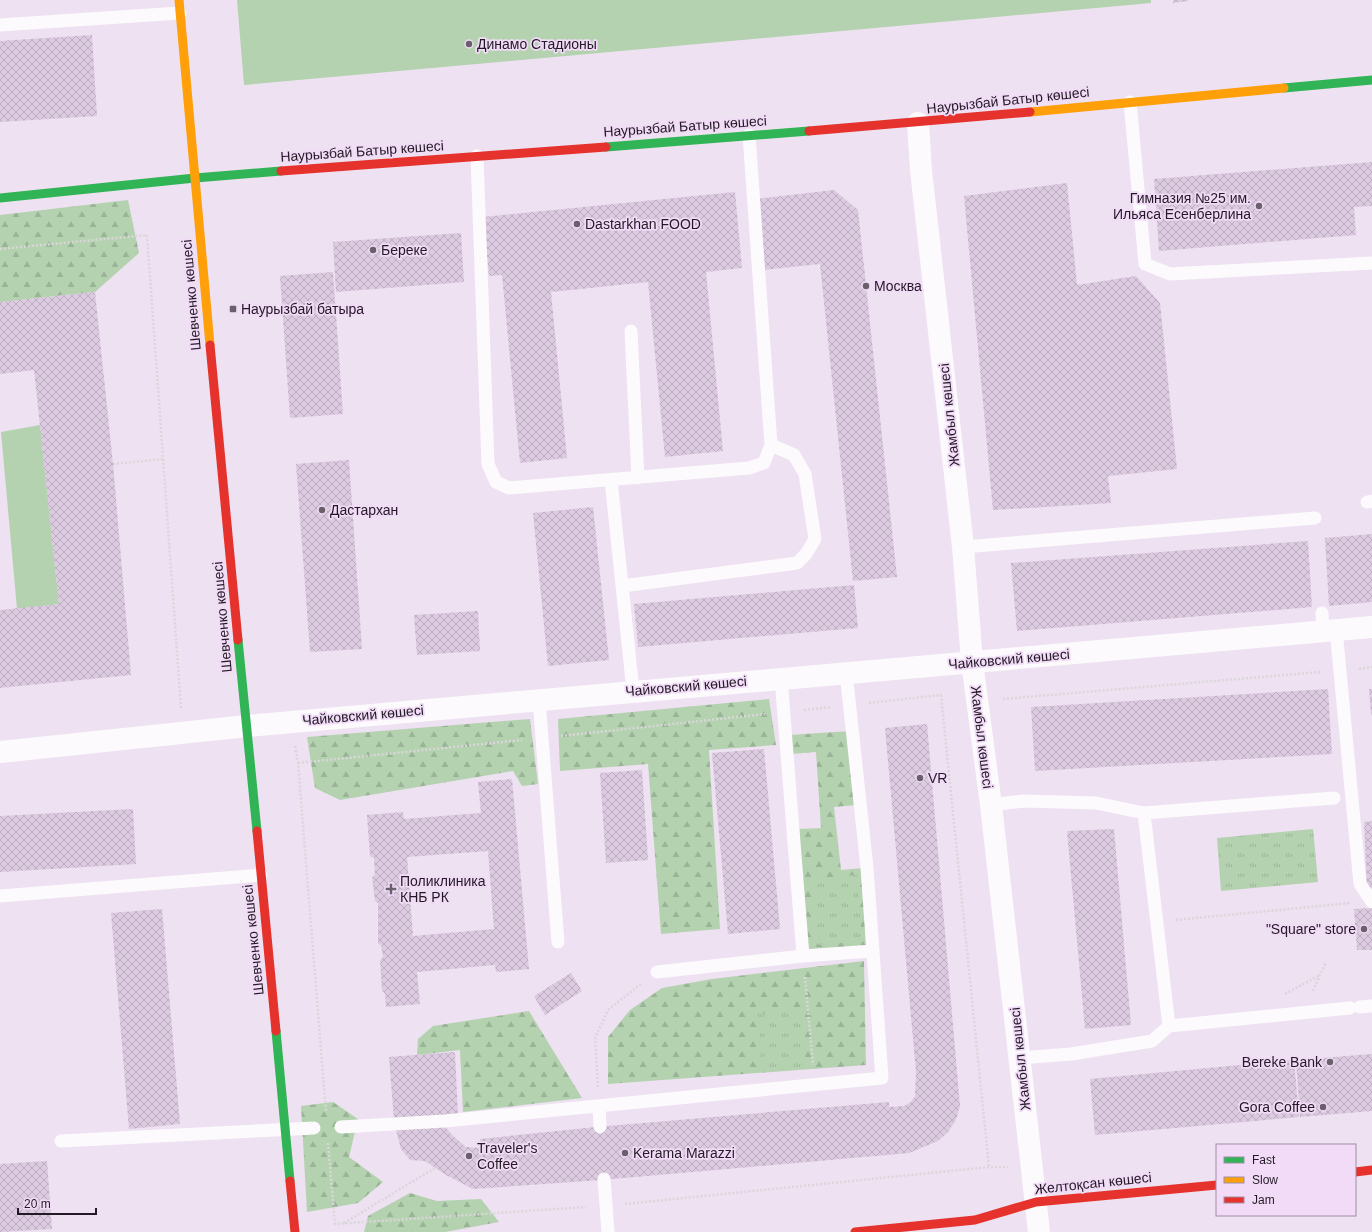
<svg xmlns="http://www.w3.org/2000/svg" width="1372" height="1232" viewBox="0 0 1372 1232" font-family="Helvetica,sans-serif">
<defs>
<pattern id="forest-firs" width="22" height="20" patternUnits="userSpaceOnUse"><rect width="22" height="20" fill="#b4d2b0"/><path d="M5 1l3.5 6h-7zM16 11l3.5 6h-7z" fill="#9ab497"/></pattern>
<pattern id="park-tufts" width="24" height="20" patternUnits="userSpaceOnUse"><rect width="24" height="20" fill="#b4d2b0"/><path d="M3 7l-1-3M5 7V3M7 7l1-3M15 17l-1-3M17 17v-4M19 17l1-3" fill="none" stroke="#9ab497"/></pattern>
<pattern id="building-cross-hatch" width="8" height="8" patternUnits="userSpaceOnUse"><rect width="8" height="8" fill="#dccae0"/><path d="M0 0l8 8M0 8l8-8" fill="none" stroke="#bcadc0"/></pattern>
</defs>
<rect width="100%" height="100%" fill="#eee1f1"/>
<path fill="#b4d2b0" d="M237 0H1151V3L244 85Z
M40 425 59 604 17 609 1 432Z"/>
<path fill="url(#forest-firs)" d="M128 200 139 253 95 292 0 302V215Z
M769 699 776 745 709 750 720 929 661 934 648 764 560 771 558 719Z
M530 719 538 784 522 786 513 771 340 800 315 788 307 737Z
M850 731 856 805 834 807 841 870 863 868 866 948 807 951 799 829 821 828 816 752 791 754 790 735Z
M864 961 866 1065 608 1084V1037L630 1010 662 988 712 979Z
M529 1011 582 1098 463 1112 460 1050 417 1055 418 1039 433 1026Z
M333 1102 358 1119 349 1157 383 1182 358 1203 307 1212 301 1106Z
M410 1193 437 1201 481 1199 499 1222 445 1232H364L368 1216Z"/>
<path fill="url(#park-tufts)" d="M1313 829 1318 882 1221 891 1217 838Z
M857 875 862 941 818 945 812 879Z
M801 1010 806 1066 762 1070 757 1014Z"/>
<path fill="url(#building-cross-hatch)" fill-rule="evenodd" d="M1173 0H1188V1L1173 3Z
M92 35 97 116 0 122V41Z
M1372 162V206L1354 207 1356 235 1159 251 1154 179Z
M1067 183 1077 285 1136 276 1160 303 1177 469 1108 476 1111 503 993 510 964 196Z
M834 190 858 210 897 577 853 581 820 264 763 270 756 199Z
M735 192 742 268 706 272 723 451 665 457 648 282 551 292 567 458 520 463 502 275 489 276 483 217Z
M461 233 464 282 336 292 333 242Z
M333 272 343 414 290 418 280 276Z
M95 292 113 464 131 675 0 688V610L59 604 34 370 0 374V302Z
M349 460 362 649 310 652 296 464Z
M593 507 609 660 548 666 533 513Z
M1372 534V602L1329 606 1325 538Z
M1308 541 1312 607 1017 631 1011 563Z
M854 585 858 628 638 647 634 604Z
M478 611 480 651 417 655 414 615Z
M1328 689 1332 754 1035 771 1031 707Z
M1369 689H1372V715H1371Z
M927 724 960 1106 956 1120 948 1132 938 1141 909 1153 601 1180 473 1189 446 1175 425 1161 410 1160 401 1149 397 1134 396 1120H394L389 1057 455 1052 458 1117 445 1126 451 1134 466 1147 480 1148V1139L596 1127 889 1102V1107L904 1106 911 1102 915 1096 916 1072 885 728Z
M764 749 780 929 728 934 712 753Z
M642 770 648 860 606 863 600 773Z
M512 779 529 969 496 972 495 965 417 972 420 1004 386 1007 385 994 382 990 380 960 383 957 381 945 378 944V903L375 901 372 877 375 875 374 858 370 856 367 815 403 812 404 819 481 813 478 782ZM488 851 494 929 413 936 407 857Z
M133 809 136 864 0 872V816Z
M1372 821V888H1367L1364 822Z
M1114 829 1131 1025 1085 1029 1067 831Z
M1372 908V950H1357L1354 909Z
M162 909 180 1124 129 1129 111 913Z
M571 973 582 991 545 1015 534 996Z
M1372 1054V1111L1300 1117 1296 1060Z
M1294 1060 1299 1117 1095 1135 1090 1079Z
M47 1161 52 1229 0 1232V1164Z"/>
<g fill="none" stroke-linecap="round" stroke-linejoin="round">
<path stroke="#dad6da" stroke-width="2.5" stroke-dasharray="2 2" stroke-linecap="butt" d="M0 249 147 235 181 708
M113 464 164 459
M1359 669 1372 667
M1003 699 1320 672
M869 703 941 695 989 1167
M804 710 831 707
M561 736 765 714
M295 746 298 763 326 1112
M298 763 522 740
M1176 920 1350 903
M805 977 813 1065
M1313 991 1326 962
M1285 994 1320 975
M598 1087 595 1038 608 1010 642 983
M328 1143 335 1224 586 1207
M625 1204 989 1167H1008
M344 1223 435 1168"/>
<path stroke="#fcfafd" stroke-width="13" d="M0 25 180 13
M1130 102 1145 264 1170 274 1372 263
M477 156 488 464 496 482 509 488 749 468 764 463 771 445 749 135
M631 331 638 478
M611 480 633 691
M1367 502 1372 501
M963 547 1315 518
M622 586 797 563 806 554 815 539 805 474 794 455 771 445
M1322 613 1323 630
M1336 629 1360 884 1372 902
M781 678 803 956 872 951
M539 700 558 942
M991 805 1023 801 1096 803 1144 813
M0 896 261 875
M657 972 803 956
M1360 1007 1372 1006
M1169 1026 1144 813 1334 798
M1020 1058 1071 1054 1152 1041 1169 1026 1350 1008
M599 1106 600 1127
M341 1127 445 1121 882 1078 867 868 846 672
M61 1141 314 1128
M604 1179 608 1232"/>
<path stroke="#fcfafd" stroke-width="22" d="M918 123 921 170 963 547 972 662 991 805 1039 1232
M0 752 247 726 1372 627"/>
<path stroke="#30b455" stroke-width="9" d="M1284 88 1372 80
M606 147 809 131
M0 198 195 178 281 171
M238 640 257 831
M276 1031 290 1181"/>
<path stroke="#ff9f0a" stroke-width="9" d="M179 0 210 345
M1030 112 1284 88"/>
<path stroke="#e5322d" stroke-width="9" d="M809 131 1030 112
M281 171 606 147
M210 345 238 640
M257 831 276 1031
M1355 1172 1372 1170
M290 1181 295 1232
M855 1232 975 1220 1036 1202 1217 1185"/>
</g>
<g fill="#69606c" stroke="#f1dbf7" stroke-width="1.5">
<circle cx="469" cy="44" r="4"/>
<circle cx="1259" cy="206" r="4"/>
<circle cx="577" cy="224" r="4"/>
<circle cx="373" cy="250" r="4"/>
<circle cx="866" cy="286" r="4"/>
<rect x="229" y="305" width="8" height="8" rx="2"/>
<circle cx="322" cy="510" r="4"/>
<circle cx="920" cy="778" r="4"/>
<path d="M389 883h4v4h4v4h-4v4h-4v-4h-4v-4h4z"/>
<circle cx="1364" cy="929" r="4"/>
<circle cx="1330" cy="1062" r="4"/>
<circle cx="1323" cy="1107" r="4"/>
<circle cx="625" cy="1153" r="4"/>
<circle cx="469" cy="1156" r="4"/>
</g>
<g text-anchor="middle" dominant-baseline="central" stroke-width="3.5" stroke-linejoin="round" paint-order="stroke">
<g font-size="14" fill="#221a24" stroke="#f1dbf7" text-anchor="start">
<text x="477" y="44">Динамо Стадионы</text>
<text x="1251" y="198" text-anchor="end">Гимназия №25 им.<tspan x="1251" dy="16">Ильяса Есенберлина</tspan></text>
<text x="585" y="224">Dastarkhan FOOD</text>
<text x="381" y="250">Береке</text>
<text x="874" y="286">Москва</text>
<text x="241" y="309">Наурызбай батыра</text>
<text x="330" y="510">Дастархан</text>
<text x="928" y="778">VR</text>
<text x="400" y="881">Поликлиника<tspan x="400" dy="16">КНБ РК</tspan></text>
<text x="1356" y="929" text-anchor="end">"Square" store</text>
<text x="1322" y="1062" text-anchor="end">Bereke Bank</text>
<text x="1315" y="1107" text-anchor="end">Gora Coffee</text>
<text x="477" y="1148">Traveler's<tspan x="477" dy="16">Coffee</tspan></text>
<text x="633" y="1153">Kerama Marazzi</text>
</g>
<g font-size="14" fill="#221a24" stroke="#f1dbf7">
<text transform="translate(1008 100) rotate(-6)">Наурызбай Батыр көшесі</text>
<text transform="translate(685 126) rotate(-4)">Наурызбай Батыр көшесі</text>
<text transform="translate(362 151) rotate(-4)">Наурызбай Батыр көшесі</text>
<text transform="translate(191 295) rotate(-95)">Шевченко көшесі</text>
<text transform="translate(949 415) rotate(-96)">Жамбыл көшесі</text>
<text transform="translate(222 617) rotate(-95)">Шевченко көшесі</text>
<text transform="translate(1009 659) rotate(-5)">Чайковский көшесі</text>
<text transform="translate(686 686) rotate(-5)">Чайковский көшесі</text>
<text transform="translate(363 715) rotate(-5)">Чайковский көшесі</text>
<text transform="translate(982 737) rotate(83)">Жамбыл көшесі</text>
<text transform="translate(253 940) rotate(-96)">Шевченко көшесі</text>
<text transform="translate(1020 1059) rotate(-96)">Жамбыл көшесі</text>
<text transform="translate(1093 1183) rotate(-6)">Желтоқсан көшесі</text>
</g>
</g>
<rect x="1216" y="1144" width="140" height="72" fill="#f1dbf7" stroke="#9e8ea3"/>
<rect x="1224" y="1157" width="20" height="6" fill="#30b455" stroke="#9e8ea3"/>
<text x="1252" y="1164" font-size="12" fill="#221a24">Fast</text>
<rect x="1224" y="1177" width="20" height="6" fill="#ff9f0a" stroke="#9e8ea3"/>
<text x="1252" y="1184" font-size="12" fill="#221a24">Slow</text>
<rect x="1224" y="1197" width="20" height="6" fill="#e5322d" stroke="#9e8ea3"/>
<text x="1252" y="1204" font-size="12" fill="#221a24">Jam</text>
<path d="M18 1208v6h78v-6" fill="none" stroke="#221a24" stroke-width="2"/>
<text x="24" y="1208" font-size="12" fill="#221a24" stroke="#f1dbf7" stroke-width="3" paint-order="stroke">20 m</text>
</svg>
